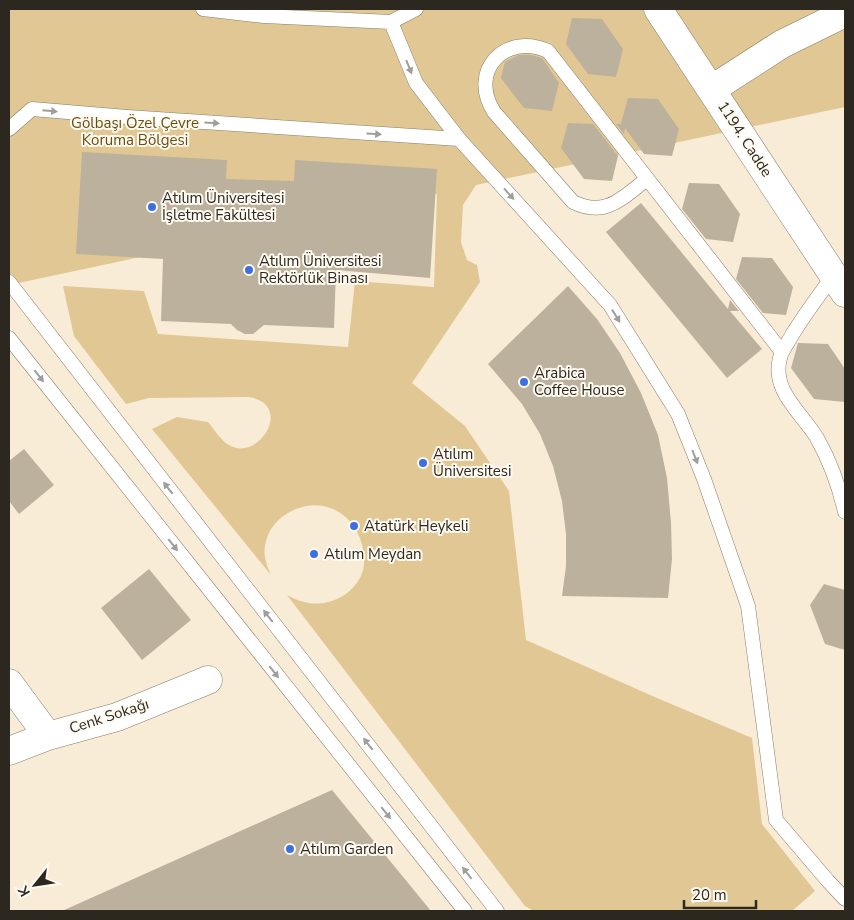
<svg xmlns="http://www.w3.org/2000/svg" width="854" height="920" viewBox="0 0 854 920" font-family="'Nunito Sans',sans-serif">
<rect width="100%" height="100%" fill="#f8ecd6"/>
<path fill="#e1c794" d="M9 9H845V107L476 185 463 205 461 242 467 260 477 265 480 282 412 383 465 426 509 491 526 640 657 698 752 738 762 824 815 891 792 911H534L525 906 287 595C305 605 322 607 341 597 354 590 365 575 364 560 364 518 323 489 285 515 274 522 267 533 265 546 263 556 267 566 271 575L152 429 177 417 208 422C214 429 221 441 229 445 258 463 295 405 249 397L149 398 126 404 74 336 63 286 144 291 158 334 348 347 355 281 434 287 437 194 9 285Z"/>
<path fill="#bcb19c" d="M572 18 602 19 623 49 616 77 588 74 566 44Z
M519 55H531L542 58 559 83 552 111 524 108 501 78 505 62Z
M628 98 658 99 679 129 672 156 644 154 625 128 624 134 616 124H622L621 123Z
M568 123 593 124 618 156 612 181 584 179 561 148Z
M82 152 227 160 226 179 294 181 295 160 437 169 430 278 336 270 334 328 264 325 253 334H245L237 330 231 324 161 321 163 259 76 254Z
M689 183 719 184 740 214 733 242 706 239 682 209Z
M641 203 728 309 730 300 739 311H730L762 349 727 378 606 232Z
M742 257 772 258 793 287 786 315 763 313 736 279Z
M568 286 597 319 620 353 641 393 658 435 667 478 671 523 672 559 668 598 562 596 566 566V534L562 501 553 466 540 434 522 404 488 364Z
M798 343 828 344 845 369V402L814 399 791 368Z
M24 449 54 485 19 514 9 501V461Z
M149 569 191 620 142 660 101 608Z
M824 584 845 590V650L825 644 810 605Z
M332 790 431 911H62Z"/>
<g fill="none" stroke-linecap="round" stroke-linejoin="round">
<defs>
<path id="service" d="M203 9 264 16 391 22 416 9
M391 22 416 83 459 139 610 305 678 414 704 479 748 606 776 820 828 881 845 899
M9 129 32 109 127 117 459 139
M647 179C622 198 606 218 573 202L494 112C468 71 505 32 548 51L782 352
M834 275C819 295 805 314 792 335 788 343 782 350 780 358 771 391 802 413 817 438 830 461 839 486 845 512
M9 282 497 911
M9 338 465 911"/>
<path id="minor" d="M658 9 845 293
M712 89 782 44 845 13
M9 683 48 736
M9 751 48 736 117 717 208 680"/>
</defs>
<use href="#service" stroke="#877d69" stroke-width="15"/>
<use href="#minor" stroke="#877d69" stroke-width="29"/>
<use href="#service" stroke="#fff" stroke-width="14"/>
<use href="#minor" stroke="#fff" stroke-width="28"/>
</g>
<defs><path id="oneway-solid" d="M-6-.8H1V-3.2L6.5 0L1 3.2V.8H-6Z" transform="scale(1.25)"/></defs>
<g fill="#a09e9a">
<use href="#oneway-solid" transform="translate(409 67) rotate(68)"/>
<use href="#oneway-solid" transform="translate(50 111) rotate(5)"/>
<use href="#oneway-solid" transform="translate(212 123) rotate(4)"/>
<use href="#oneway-solid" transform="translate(374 134) rotate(4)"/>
<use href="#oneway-solid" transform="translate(509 194) rotate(48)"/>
<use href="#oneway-solid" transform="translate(616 316) rotate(58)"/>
<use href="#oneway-solid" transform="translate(39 376) rotate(52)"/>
<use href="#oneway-solid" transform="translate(695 457) rotate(69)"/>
<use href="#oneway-solid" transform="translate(168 488) rotate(-128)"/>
<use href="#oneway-solid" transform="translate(173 545) rotate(52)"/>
<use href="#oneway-solid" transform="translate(268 616) rotate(-128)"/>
<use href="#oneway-solid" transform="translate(274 672) rotate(52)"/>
<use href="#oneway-solid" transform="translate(368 744) rotate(-128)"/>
<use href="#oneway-solid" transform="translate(386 813) rotate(51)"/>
<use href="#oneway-solid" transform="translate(467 873) rotate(-128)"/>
</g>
<g fill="#3c70e0" stroke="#fffaf1" stroke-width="2">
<circle cx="152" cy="207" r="5"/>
<circle cx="249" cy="270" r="5"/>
<circle cx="524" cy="382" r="5"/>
<circle cx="423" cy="463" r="5"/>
<circle cx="354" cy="526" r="5"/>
<circle cx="314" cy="554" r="5"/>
<circle cx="290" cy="849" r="5"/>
</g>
<g text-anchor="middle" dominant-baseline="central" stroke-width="4" stroke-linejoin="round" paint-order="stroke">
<g font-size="15" fill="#694e11" stroke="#fffaf1">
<text x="135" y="123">Gölbaşı Özel Çevre<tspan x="135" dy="17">Koruma Bölgesi</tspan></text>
</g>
<g font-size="15" fill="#2c271f" stroke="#fffaf1">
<text transform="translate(745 139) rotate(57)">1194. Cadde</text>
<text transform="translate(109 716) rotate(-18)">Cenk Sokağı</text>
</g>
<g font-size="15" fill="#2c271f" stroke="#fffaf1" text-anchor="start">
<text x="162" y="198">Atılım Üniversitesi<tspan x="162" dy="17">İşletme Fakültesi</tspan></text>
<text x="259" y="261">Atılım Üniversitesi<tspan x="259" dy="17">Rektörlük Binası</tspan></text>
<text x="534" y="373">Arabica<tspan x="534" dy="17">Coffee House</tspan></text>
<text x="433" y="454">Atılım<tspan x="433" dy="17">Üniversitesi</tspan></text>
<text x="364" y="526">Atatürk Heykeli</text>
<text x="324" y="554">Atılım Meydan</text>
<text x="300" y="849">Atılım Garden</text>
</g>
</g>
<rect width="854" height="920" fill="none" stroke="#2c271f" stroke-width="20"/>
<g transform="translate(35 885) rotate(240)" stroke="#fffaf1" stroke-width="4" paint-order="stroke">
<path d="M0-4L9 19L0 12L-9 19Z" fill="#2c271f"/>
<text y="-8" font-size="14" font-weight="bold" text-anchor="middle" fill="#2c271f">K</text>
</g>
<path d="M684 900v8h72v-8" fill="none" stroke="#2c271f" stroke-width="2.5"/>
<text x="692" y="900" font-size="15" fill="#2c271f" stroke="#fffaf1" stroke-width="4" paint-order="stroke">20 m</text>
</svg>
